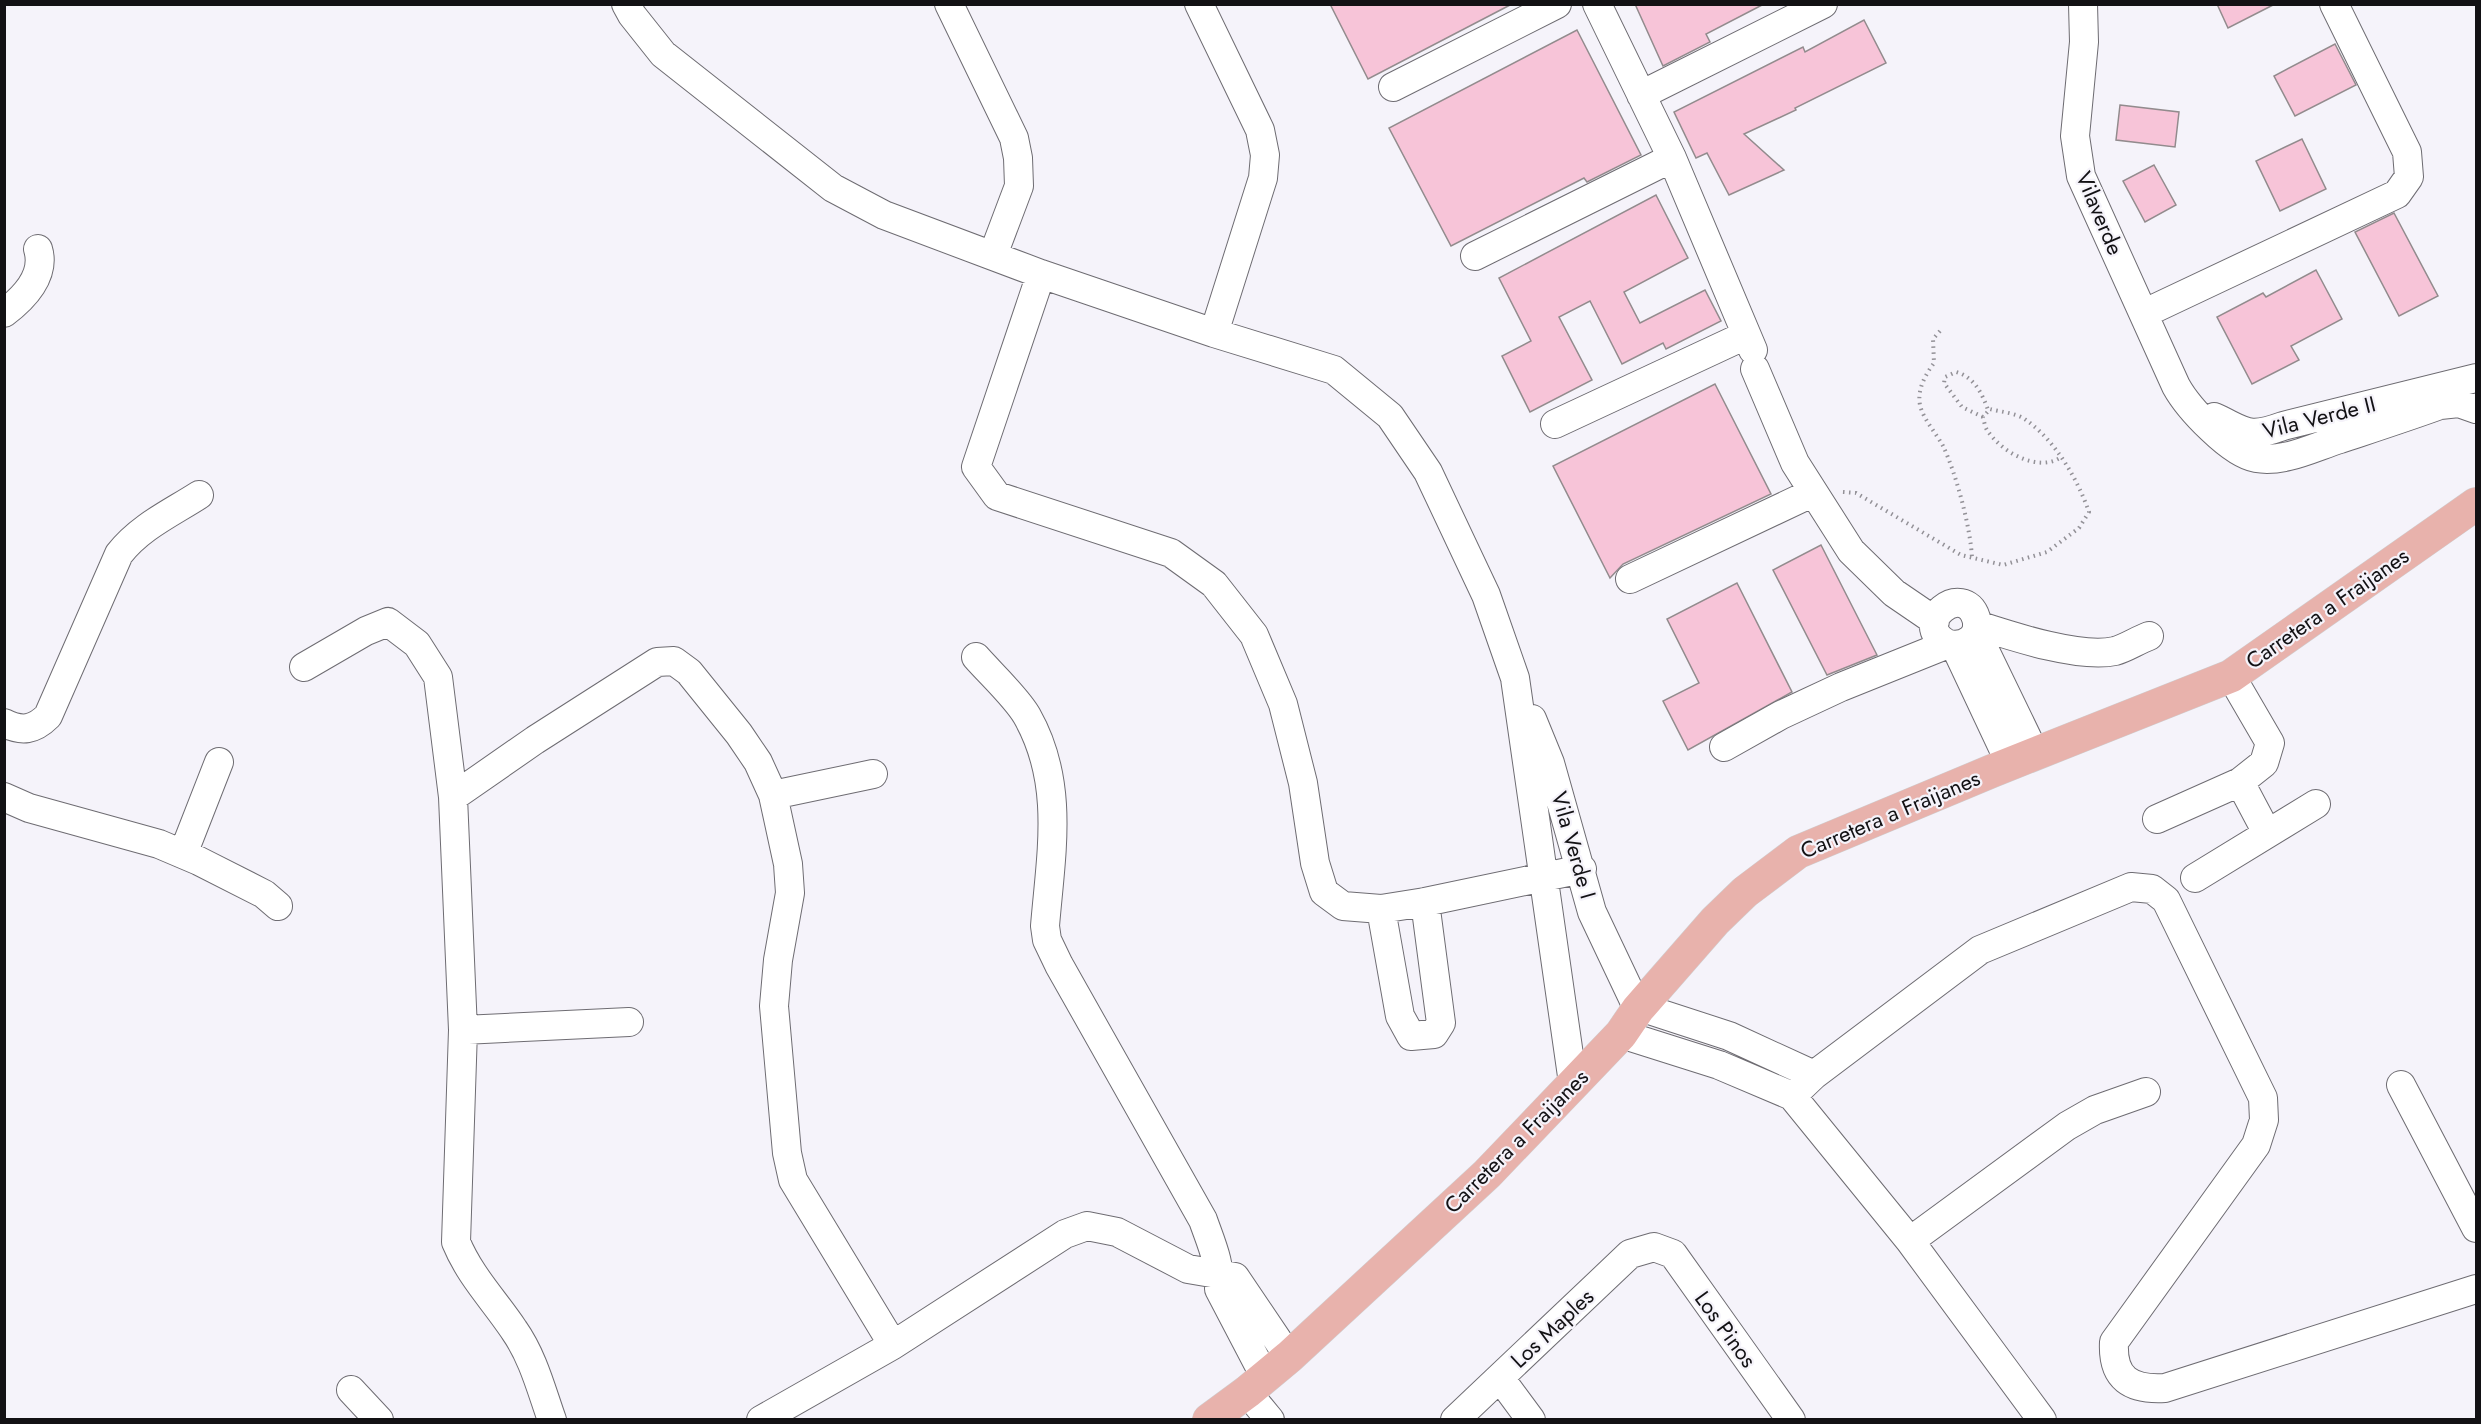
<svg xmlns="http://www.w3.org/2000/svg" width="2481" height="1424" viewBox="0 0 2481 1424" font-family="Jost,sans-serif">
<rect width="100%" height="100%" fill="#f5f3fa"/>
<path fill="#f7c4d8" stroke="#928b8d" stroke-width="1.5" d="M1330 4H1512L1368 79Z
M1635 4H1764L1706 34 1710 42 1663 66Z
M2217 4H2275L2228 28Z
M1864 20 1886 63 1795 108 1796 110 1744 134 1784 170 1729 195 1707 153 1696 158 1674 112 1803 47 1805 52Z
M1577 30 1641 155 1587 182 1584 178 1451 246 1389 128Z
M2335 44 2356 85 2295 116 2274 76Z
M2120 105 2179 112 2175 147 2116 140Z
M2302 139 2326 189 2280 211 2256 161Z
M2154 165 2176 205 2145 222 2123 181Z
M1656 195 1688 258 1624 292 1640 323 1705 290 1721 321 1666 349 1663 343 1622 364 1590 301 1559 317 1592 380 1530 412 1502 356 1531 341 1499 278Z
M2394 213 2438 296 2399 316 2355 232Z
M2316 270 2342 319 2291 346 2299 360 2252 384 2217 317 2263 293 2266 297Z
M1715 384 1771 494 1623 564 1610 578 1553 466Z
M1821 545 1877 655 1827 675 1773 570Z
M1737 583 1792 692 1688 750 1663 701 1699 683 1667 619Z"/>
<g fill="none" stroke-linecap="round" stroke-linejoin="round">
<defs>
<path id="minor" d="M626 4 632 15 663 54 833 188 884 215 1041 274 1214 333 1334 370 1390 416 1428 472 1486 595 1515 678 1573 1083
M949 4 1014 138 1018 158 1019 186 993 255
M1199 4 1260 130 1265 155 1263 178 1214 333
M1597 4 1672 158 1753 350
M2083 4 2084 42 2075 136 2081 176 2176 386C2188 408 2231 454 2256 458 2284 463 2314 447 2340 439 2373 428 2407 417 2440 405L2459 403 2476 409
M1393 87 1557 4
M1641 95 1823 4
M1475 256 1672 158
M1041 274 976 467 997 496 1171 553 1214 584 1254 635 1283 704 1303 783 1315 863 1324 892 1343 906 1381 909 1425 902 1582 869
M4 313C24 298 46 275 38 249
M2145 313 2397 194 2409 177 2407 152 2334 4
M1755 369 1795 463 1851 551 1894 593 1935 621
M2214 417C2247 432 2247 439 2283 426L2476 378
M1555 424 1746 335
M1630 579 1812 493
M1977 625C2011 636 2080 659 2115 651 2126 648 2138 640 2149 636
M1976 632 2035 754
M1955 646 2010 763
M976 657C990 673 1017 698 1027 716 1065 783 1051 853 1045 926L1047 940 1059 965 1203 1220C1211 1243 1221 1264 1219 1289L1265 1377
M304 667 366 631 388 622 417 644 438 677 453 797 463 1030 456 1242C470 1276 494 1300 514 1330 533 1357 541 1389 552 1420
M1532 719 1550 763 1592 912 1638 1009
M4 723C22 732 34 730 48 716L119 554C140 527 171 513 199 495
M1724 747 1781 715 1841 687 1948 644C1965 648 1982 636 1976 618 1964 580 1908 623 1948 644
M2240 782 2267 833
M773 795 873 774
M4 797 29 808 159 844 199 861 264 894 278 906
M453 797 535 740 657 662 674 661 689 672 739 734 758 762 773 795 788 864 790 893 778 960 774 1006 787 1153 793 1180 893 1345
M2157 819 2240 782 2264 763 2270 743 2231 676
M183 854 219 762
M2195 878 2316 804
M1381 909 1400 1016 1411 1036 1434 1034 1441 1023 1425 902
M1640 1007 1729 1036 1814 1075
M463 1030 629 1022
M1621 1034 1719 1065 1792 1096
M2401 1085 2476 1228
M1910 1241 2067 1126 2095 1110 2146 1092
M1500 1378 1531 1420
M351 1390 379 1420
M1247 1392 1270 1420
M761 1420 893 1345 1065 1234 1087 1226 1117 1232 1188 1269 1235 1277 1289 1357
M1455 1420 1630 1254 1654 1247 1673 1254 1791 1420
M2042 1420 1910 1241 1792 1096 1814 1075 1980 950 2131 887 2152 889 2166 900 2263 1098 2264 1120 2256 1145 2114 1342C2112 1379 2131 1390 2165 1388L2476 1289"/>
<path id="major" d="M1209 1420 1247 1392 1289 1357 1487 1174 1621 1034 1638 1009 1715 921 1745 892 1798 852 1992 771 2231 676 2476 504"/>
</defs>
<use href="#minor" stroke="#6e6c72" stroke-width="30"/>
<use href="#major" stroke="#d0cfd0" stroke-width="34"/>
<path stroke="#939197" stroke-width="4" stroke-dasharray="1.5 4.5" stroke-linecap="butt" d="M1940 331 1933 339 1934 363C1925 375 1917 390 1920 405 1923 419 1936 433 1943 446 1956 473 1971 529 1972 559
M1983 417 1962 407 1944 383 1945 377 1956 372C1974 377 1982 393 1988 410
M1843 492 1856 493 1961 555 2003 565 2047 552 2079 528 2089 512C2078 480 2055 440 2026 420 2017 413 2001 412 1990 409L1983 417C1984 421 1985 427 1987 430 2001 452 2037 472 2060 458"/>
<use href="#minor" stroke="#fff" stroke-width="28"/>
<use href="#major" stroke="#e8b2ac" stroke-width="33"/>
</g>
<g text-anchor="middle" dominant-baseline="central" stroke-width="4.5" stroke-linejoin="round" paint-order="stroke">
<g font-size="22" fill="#121114" stroke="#f5f3fa">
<text transform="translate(2100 213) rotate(67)">Vilaverde</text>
<text transform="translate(2319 417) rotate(-14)">Vila Verde II</text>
<text transform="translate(2327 608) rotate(-35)">Carretera a Fraijanes</text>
<text transform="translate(1890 814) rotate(-23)">Carretera a Fraijanes</text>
<text transform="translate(1574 845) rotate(74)">Vila Verde I</text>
<text transform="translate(1516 1141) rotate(-45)">Carretera a Fraijanes</text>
<text transform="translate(1552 1328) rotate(-43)">Los Maples</text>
<text transform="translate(1726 1329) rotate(54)">Los Pinos</text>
</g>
</g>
<rect width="2481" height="1424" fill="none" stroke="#121114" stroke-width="12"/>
</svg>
